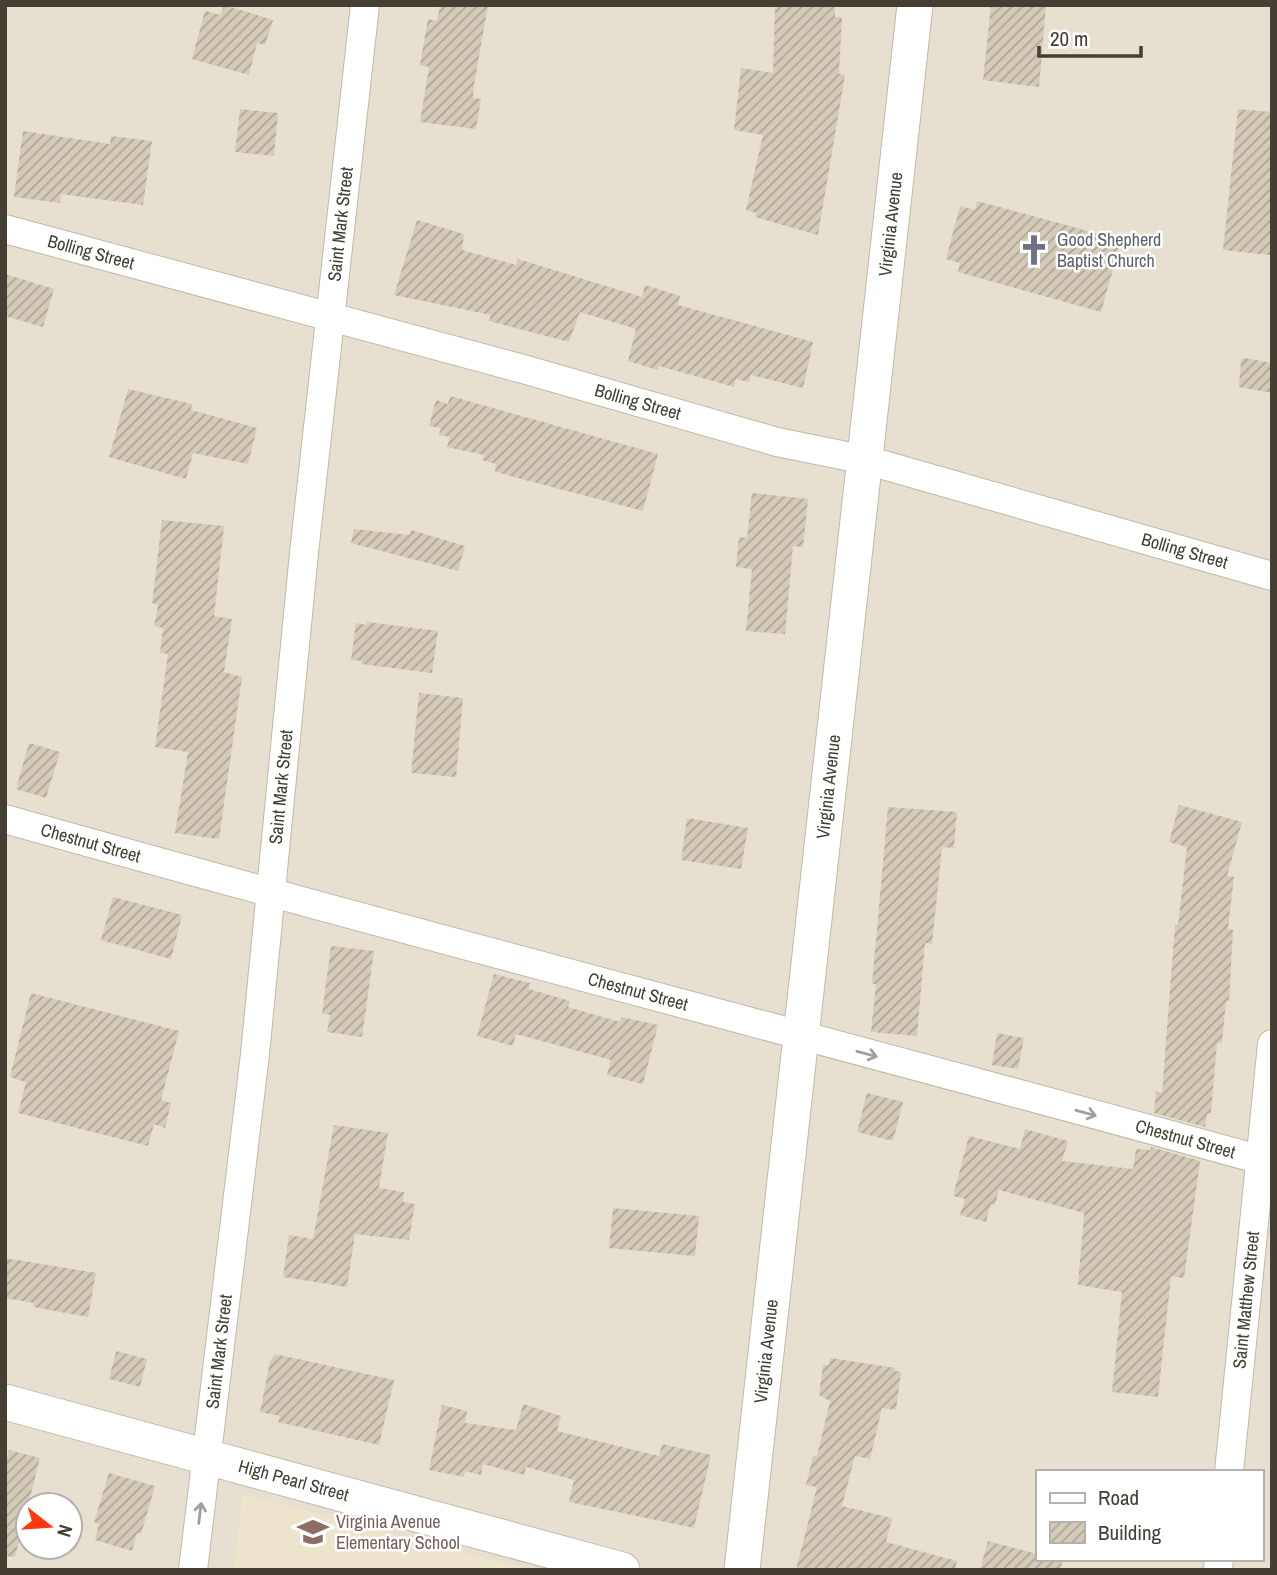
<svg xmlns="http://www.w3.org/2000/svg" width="1277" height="1575" font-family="'Archivo Narrow',sans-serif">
	<defs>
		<pattern id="building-hatch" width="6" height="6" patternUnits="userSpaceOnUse" patternTransform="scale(1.75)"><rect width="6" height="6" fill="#d4cab8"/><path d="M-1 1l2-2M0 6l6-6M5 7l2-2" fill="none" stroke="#aea596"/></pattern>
	</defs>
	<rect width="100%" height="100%" fill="#f2eee3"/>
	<path fill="#e7e0d1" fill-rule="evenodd" d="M5,5H1272V1570H5ZM1037,1472H1261V1559H1037ZM28,1505H70V1547H28Z"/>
	<polygon fill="#ede4cc" points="243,1494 531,1570 234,1570"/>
	<g fill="url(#building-hatch)">
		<polygon points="224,5 273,20 265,45 257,43 249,75 192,59 205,11 221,15"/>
		<polygon points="440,5 488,5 474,85 473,98 481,99 476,129 420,122 429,67 420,65 428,19 437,21"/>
		<polygon points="775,5 835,5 835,17 842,17 839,74 845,75 818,235 755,217 756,213 746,210 763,135 734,130 741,68 773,73"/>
		<polygon points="991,5 1046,5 1039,87 983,80"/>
		<polygon points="240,109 278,113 274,156 235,152"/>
		<polygon points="1238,109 1272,112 1272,253 1269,255 1223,250"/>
		<polygon points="23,131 110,144 111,136 152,141 143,205 61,194 60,203 14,197"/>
		<polygon points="977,201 1121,240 1101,312 958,272 960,263 946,259 960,206 975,210"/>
		<polygon points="417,220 464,234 462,250 516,265 518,259 642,297 645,285 680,296 678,305 813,342 803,388 751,375 749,382 736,379 734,387 659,366 658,370 628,361 636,329 580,312 569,342 489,321 491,315 394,295"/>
		<polygon points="5,274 54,289 43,327 5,316"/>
		<polygon points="1245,358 1272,363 1272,393 1239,387 1241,360"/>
		<polygon points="128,389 192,404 191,410 257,428 248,464 193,453 186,479 109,457"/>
		<polygon points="450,396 658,454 643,511 510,476 495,471 496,464 482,460 484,455 447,447 450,437 439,435 441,428 429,426 436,400 448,404"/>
		<polygon points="752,493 808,499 803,547 793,546 785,634 746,631 752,569 736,567 739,537 747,538"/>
		<polygon points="162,520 224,526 214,616 232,619 224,672 242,677 219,839 175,833 188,752 155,747 168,654 160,653 163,628 154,626 158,605 152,603"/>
		<polygon points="354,529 410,535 411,530 465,546 458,571 351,543"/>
		<polygon points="367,622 438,631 432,673 361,664 362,661 351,660 356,623 367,625"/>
		<polygon points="419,693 463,698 456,777 411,773"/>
		<polygon points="29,743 60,752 46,798 16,789"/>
		<polygon points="1179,805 1242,822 1227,876 1234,877 1228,929 1233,930 1229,1001 1226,1001 1222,1043 1217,1043 1211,1113 1207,1114 1205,1127 1154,1113 1156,1091 1162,1093 1175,925 1178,925 1187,847 1169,842"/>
		<polygon points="888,807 957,812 954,848 942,847 932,944 925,943 917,1036 871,1032 876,984 872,984"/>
		<polygon points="687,818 748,828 741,869 681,860"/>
		<polygon points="113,897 182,915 171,959 101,940"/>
		<polygon points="331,946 374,951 362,1037 327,1032 330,1015 322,1014"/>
		<polygon points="494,974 530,983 529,989 570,1001 568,1007 620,1022 621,1017 658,1025 643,1084 607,1075 611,1060 516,1034 513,1046 477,1036"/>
		<polygon points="31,993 179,1031 161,1100 171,1103 165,1128 154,1124 148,1146 18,1113 26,1082 10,1077"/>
		<polygon points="997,1033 1024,1038 1018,1069 992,1065"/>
		<polygon points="867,1093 903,1102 893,1141 857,1132"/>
		<polygon points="334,1125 388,1133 379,1188 404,1192 403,1202 415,1204 409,1240 355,1234 347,1287 283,1277 289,1235 313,1239"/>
		<polygon points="1025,1129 1068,1141 1062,1161 1133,1169 1136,1149 1151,1150 1151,1147 1200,1161 1184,1278 1171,1276 1158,1397 1112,1392 1122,1292 1078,1285 1084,1213 999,1190 995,1205 991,1204 986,1222 960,1215 965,1199 953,1196 969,1136 1020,1149"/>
		<polygon points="613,1208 699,1216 695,1256 609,1248"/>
		<polygon points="5,1258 96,1273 88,1317 33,1307 34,1303 5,1298"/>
		<polygon points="116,1351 147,1359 140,1387 109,1379"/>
		<polygon points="275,1354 394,1380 379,1445 278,1422 280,1416 260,1412 270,1361"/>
		<polygon points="830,1358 895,1368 895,1371 901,1372 896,1410 882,1408 870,1459 855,1456 842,1506 892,1518 886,1542 957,1561 955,1570 796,1570 817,1487 806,1485 813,1456 817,1456 830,1401 819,1395 823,1365 829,1365"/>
		<polygon points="523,1404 561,1416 557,1431 659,1456 662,1444 711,1455 694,1528 569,1502 574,1480 526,1467 524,1475 483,1464 481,1475 465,1471 464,1477 429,1470 442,1405 467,1411 465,1423 516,1430"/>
		<polygon points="9,1450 40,1458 15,1557 5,1556 5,1465"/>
		<polygon points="109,1473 155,1486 141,1534 137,1533 132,1551 95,1540 99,1524 94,1522"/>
		<polygon points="988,1541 1037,1554 1037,1559 1062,1561 1061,1570 980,1570"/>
	</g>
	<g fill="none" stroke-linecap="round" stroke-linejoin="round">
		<defs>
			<g id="minor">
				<path id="s1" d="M5,229L523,369L777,442L866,460L1272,576"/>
				<path id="s2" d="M5,819C426,938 850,1046 1272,1163"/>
				<path id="s3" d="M1229,1472L1272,1044"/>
				<path id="s4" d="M193,1570L255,1054L304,553L365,5"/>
				<polyline points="1218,1570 1219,1559"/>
			</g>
			<g id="tertiary">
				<path id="s5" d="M5,1402L622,1570"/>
				<path id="s6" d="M742,1570L915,5"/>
			</g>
		</defs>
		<use href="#minor" stroke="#c1b9a8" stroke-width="30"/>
		<use href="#tertiary" stroke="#c1b9a8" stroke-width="37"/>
		<use href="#minor" stroke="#fff" stroke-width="28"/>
		<use href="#tertiary" stroke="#fff" stroke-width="35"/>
	</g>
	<defs><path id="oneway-shaft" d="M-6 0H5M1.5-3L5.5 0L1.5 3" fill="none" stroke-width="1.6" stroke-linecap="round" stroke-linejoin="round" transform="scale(1.75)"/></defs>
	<g stroke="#a29e99">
		<use href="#oneway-shaft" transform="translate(867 1054) rotate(15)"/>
		<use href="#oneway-shaft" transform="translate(1086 1113) rotate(15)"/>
		<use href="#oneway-shaft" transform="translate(200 1513) rotate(-83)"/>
	</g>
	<defs>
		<symbol id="church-bare" viewBox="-9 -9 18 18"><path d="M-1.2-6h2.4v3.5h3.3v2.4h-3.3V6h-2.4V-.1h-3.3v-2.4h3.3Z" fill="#6b7280" stroke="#fff" stroke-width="2.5" paint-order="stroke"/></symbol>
		<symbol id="school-bare" viewBox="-9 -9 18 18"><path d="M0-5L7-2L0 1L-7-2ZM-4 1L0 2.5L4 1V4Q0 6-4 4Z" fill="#8d6e63" stroke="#fff" stroke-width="2.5" paint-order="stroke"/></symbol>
	</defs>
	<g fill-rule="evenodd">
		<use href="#church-bare" x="1012" y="228" width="44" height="44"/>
		<use href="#school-bare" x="291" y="1510" width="44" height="44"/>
	</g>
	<g text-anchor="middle" stroke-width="5" stroke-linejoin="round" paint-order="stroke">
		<g font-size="18" fill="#443e33" stroke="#fff">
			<text dy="6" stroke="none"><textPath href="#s4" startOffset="1354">Saint Mark Street</textPath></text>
			<text dy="6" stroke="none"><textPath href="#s6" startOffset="1354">Virginia Avenue</textPath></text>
			<text dy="6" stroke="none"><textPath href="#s1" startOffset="89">Bolling Street</textPath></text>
			<text dy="6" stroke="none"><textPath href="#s1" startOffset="656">Bolling Street</textPath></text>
			<text dy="6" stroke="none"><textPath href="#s1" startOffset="1223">Bolling Street</textPath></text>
			<text dy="6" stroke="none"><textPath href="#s6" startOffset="788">Virginia Avenue</textPath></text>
			<text dy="6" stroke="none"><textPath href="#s4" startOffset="788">Saint Mark Street</textPath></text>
			<text dy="6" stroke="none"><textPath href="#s2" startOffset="89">Chestnut Street</textPath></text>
			<text dy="6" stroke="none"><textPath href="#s2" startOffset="656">Chestnut Street</textPath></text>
			<text dy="6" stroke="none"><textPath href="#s2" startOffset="1223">Chestnut Street</textPath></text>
			<text dy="6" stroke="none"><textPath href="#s3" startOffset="173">Saint Matthew Street</textPath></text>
			<text dy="6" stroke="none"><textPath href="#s4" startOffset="220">Saint Mark Street</textPath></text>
			<text dy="6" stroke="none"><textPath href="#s6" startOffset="220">Virginia Avenue</textPath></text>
			<text dy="6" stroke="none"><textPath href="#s5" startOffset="299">High Pearl Street</textPath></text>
		</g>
		<g font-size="18" fill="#5b616d" stroke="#fff" text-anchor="start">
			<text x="1057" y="246">Good Shepherd<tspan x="1057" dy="21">Baptist Church</tspan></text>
		</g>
		<g font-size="18" fill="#785e54" stroke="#fff" text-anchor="start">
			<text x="336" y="1528">Virginia Avenue<tspan x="336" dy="21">Elementary School</tspan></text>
		</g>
	</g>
	<rect width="1277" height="1575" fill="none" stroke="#443e33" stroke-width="14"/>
	<rect x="1036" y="1470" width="228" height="91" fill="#ffffff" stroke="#b4b2ad" stroke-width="2"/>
	<rect x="1050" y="1493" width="35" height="10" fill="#ffffff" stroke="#b4b2ad" stroke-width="2"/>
	<text x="1098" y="1505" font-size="21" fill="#443e33">Road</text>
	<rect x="1050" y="1522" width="35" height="21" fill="url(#building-hatch)" stroke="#b4b2ad" stroke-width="2"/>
	<text x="1098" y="1540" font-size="21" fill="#443e33">Building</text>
	<g transform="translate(49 1526) rotate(107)"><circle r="33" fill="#ffffff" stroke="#b4b2ad" stroke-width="2"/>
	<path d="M0-5L12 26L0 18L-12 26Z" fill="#ff390d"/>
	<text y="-10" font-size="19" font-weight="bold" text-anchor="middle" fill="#443e33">N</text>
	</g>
	<path d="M1039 46v10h102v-10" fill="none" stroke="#443e33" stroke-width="3.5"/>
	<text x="1050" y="46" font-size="21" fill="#443e33" stroke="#ffffff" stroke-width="5" paint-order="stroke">20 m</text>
</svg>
